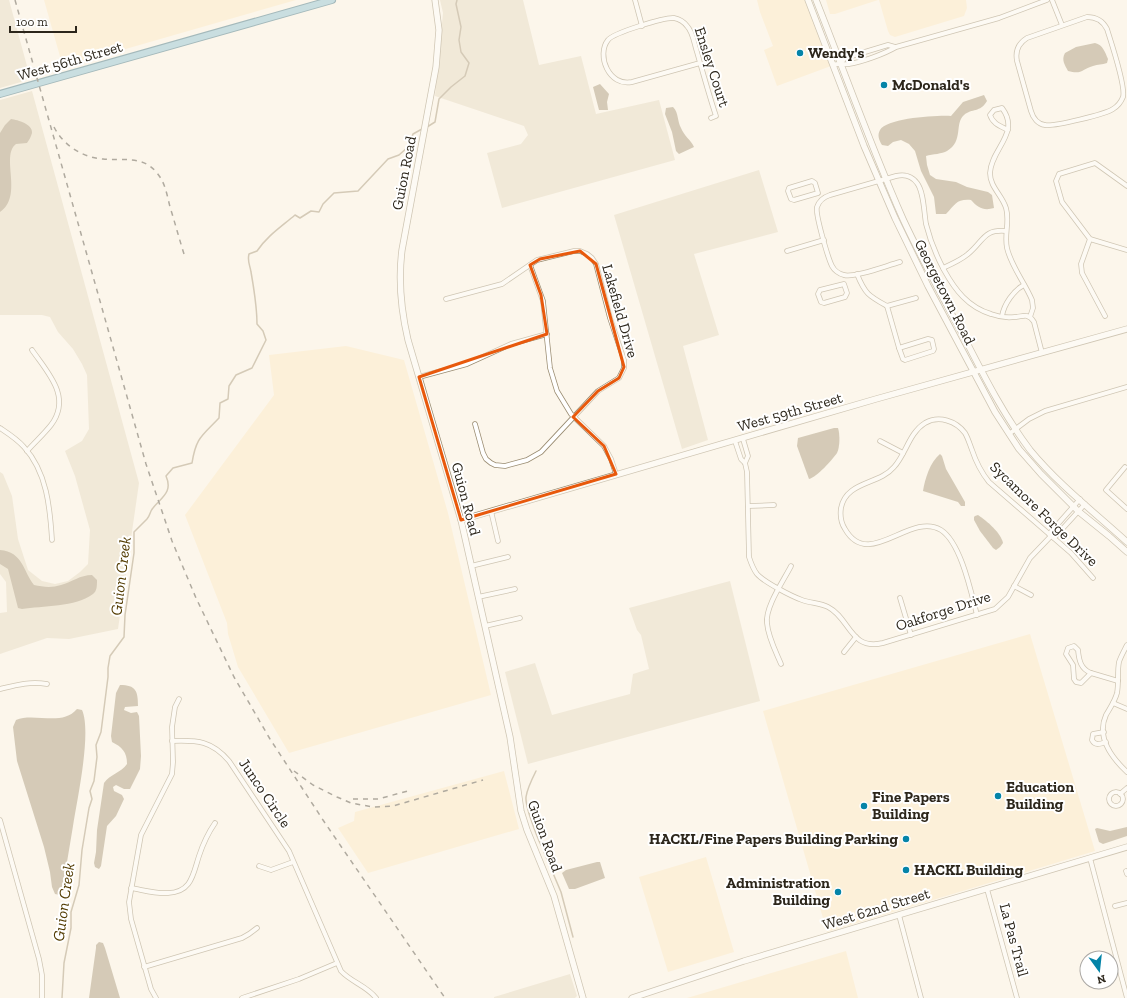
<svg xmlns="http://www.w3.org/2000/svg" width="1127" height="998" font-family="'Zilla Slab',serif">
	<rect width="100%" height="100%" fill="#fcf6eb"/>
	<g fill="#fce9c4">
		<polygon points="44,0 296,0 63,67"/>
		<polygon points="757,0 805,0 831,66 777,86 764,50 773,46 760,12"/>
		<polygon points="826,0 878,0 835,14 830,14"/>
		<polygon points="879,0 966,0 967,8 964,16 895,37 890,35 888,31"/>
		<polygon points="346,346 404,360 448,513 491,695 289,753 238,667 228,634 227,623 185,515 274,395 269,355"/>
		<polygon points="1030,634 1095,851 827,932 763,711"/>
		<polygon points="504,771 519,829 368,873 338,828 354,821 355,812"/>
		<polygon points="706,857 734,952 668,972 639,877"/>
		<polygon points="846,951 858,998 687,998"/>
	</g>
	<g fill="#e5d9c1">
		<polygon points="0,0 9,0 30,77 21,82 0,88"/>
		<polygon points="440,0 523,0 539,65 581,56 596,114 659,100 675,160 502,208 487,153 521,144 528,135 524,126 435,96 443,13"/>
		<polygon points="32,91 139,483 118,629 69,639 47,638 0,654 0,613 7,612 6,582 0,574 0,472 3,474 12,496 18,539 28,570 42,581 55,584 68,581 80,572 88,564 90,530 75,476 65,451 82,441 89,429 87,375 82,364 73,349 58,332 50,317 42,315 0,315 0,100"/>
		<polygon points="759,170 778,232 694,254 719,335 683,346 708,440 682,449 614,215"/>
		<polygon points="730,581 760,701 528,764 505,672 535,663 552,715 630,694 633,674 649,669 641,635 637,630 629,608"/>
		<polygon points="570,974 577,996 575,998 494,998 494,997"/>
	</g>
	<g fill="#a69678">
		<path d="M1095,43C1103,45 1105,52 1108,59L1107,63C1102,65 1098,64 1093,66C1082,69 1082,75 1068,71C1065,65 1061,60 1065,53L1076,47Z"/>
		<polygon points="600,84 609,94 607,102 608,110 599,110 593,87"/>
		<path d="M984,95L987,101C980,113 972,108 964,115C954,124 964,141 947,151C942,154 933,154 926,156L927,165L930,175L936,179L956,182L967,187L988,192L992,195L994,208C984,211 978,208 971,200C956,199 956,204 946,214H936L934,197L921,171L915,151L909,144L901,140L893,142L888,146L882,145C879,140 877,135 880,130C887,118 938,115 951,116L963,102Z"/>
		<path d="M673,107C679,113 677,121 681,128C684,136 691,140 694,147L679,154L676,151L672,132L665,114L666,108Z"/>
		<path d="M11,119C18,120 33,124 32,133C31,137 29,140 27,143L16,144C0,156 24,196 0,212V133L5,125Z"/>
		<path d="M834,428H838C840,434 840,447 837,453C832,460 817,477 809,479L797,446L798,438Z"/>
		<path d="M940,454L942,456L946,469L965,502V506H961L958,502L923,491C925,479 930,462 940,454Z"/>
		<path d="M978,515C987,521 1001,533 1003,543L1000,547L996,550L993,548L980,531L974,520V517L975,516Z"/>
		<path d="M0,550C23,552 23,571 34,585C43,587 52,588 61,585C72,582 80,575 92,575L97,580C97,586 97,591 93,594C76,607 42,606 22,609L18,608L8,569L0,564Z"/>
		<path d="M120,685C136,685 138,691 138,706L125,707L124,710L131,713L137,712L139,716L141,756L140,769L130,789H124L116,785L113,787L114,791L122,795L124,799L116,816L107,826L101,866L99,869L95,867L94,863L96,852L97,830L104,783C110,774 121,773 127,764C127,752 122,747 112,742L111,736L116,693Z"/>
		<path d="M77,709L82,710C92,732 77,800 73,826C69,849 66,872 60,895L55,894L52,887L50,872L44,847L17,761L13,727L16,720C34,712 62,727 77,709Z"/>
		<polygon points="1127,827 1127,836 1103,844 1099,842 1095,829 1097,828 1110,831"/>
		<polygon points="597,862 600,862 605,878 575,889 569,889 562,873 566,870"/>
		<polygon points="99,942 103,943 105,948 120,998 89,998 96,948 96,945"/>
	</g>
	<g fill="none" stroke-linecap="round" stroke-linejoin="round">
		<g stroke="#a69678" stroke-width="1.5">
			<polyline points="427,127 435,122 439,99 451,87 465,76 469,63 461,52 459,40 461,27 456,4 457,0"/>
			<path d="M536,771C532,779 527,789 526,797C525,806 537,837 541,845"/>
			<polyline points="544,852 561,892 573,937"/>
			<path d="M62,998L64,963L71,928V912L79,885L82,850L89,808L92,799L90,791L94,781L97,757L96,745L101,732L108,677V668L110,656L124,637L125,615L134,553V532C138,528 143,523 147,519C150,516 150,511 153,508C162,497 173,492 166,476L173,468L192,463C196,437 202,436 219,418L220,403L228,399L229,386L236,375L252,368L266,340L263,331L257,324C257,307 254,289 251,272C250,265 247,261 249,254L257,251C267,236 281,227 295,215L300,218L311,211L319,212L323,204L334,193L358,191L388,159L399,155L408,147L413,134L422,129"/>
		</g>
		<defs>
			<g id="street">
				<polyline points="635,0 642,26"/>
				<polyline points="1052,0 1062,25"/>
				<path d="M1087,17C1097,17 1103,21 1107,29C1111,42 1126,86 1123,97C1121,102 1118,106 1113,109C1106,114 1053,127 1045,125C1038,124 1033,118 1031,111L1017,61C1015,51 1019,43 1027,38Z"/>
				<path d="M700,63L632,82C609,87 596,55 608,40C613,33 665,17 674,18C679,19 684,22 687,26C693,32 694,43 697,52C703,73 709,95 716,116L711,118"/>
				<polyline points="841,63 845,58 888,45 895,47"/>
				<path d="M833,65C839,63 844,65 849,64C862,62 884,54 896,47L999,18L1047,0"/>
				<path d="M1008,130C1000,126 993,124 990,115L994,110L1002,108C1021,133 991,149 990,173C990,187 1002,195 1006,208C1010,221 1004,235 1007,248C1011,266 1025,283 1032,300L1033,308L1030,317"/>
				<polygon points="812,181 815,183 818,193 794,200 791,199 788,191 789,188"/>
				<polyline points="1127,186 1095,163 1059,174 1056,181 1062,202 1090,239 1127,250"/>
				<polyline points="1090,239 1081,264 1082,273 1105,316"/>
				<polyline points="787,251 824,240"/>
				<path d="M900,262C888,265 855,278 844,275C839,274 834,270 832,266C828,258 815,214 817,207C819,201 824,197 830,195L896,176C904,174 912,176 917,183C924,192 924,213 926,224C930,240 936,255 944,270C955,290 968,307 991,314C999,317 1007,318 1015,317C1019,317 1024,315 1027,316C1031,317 1032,319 1034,322L1042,353"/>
				<polyline points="530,265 543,301 550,368 557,391 571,414 604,446 611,459 616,474"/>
				<path d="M943,268C952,264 961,260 968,254C984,241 983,229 1006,231"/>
				<path d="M857,274C865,294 869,296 887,306L916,298"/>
				<polygon points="844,284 847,293 845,297 824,303 821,302 818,294 820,290"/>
				<polyline points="446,299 502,284 537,260 574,251 580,251 587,254 592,258 596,264 610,318 624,360 624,368 619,378 598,391 541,452 527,460 505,466 495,465 491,463 486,459 483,453 475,424"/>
				<polyline points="887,306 899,348"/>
				<path d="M1002,316C1004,304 1014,290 1024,285"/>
				<polygon points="928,339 932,340 934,349 933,351 905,360 903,359 899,348"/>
				<polyline points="419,377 467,364 511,344 547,334"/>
				<path d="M0,428C9,434 17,439 24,447C47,472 50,508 52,540"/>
				<polyline points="1009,434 1029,419 1045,411 1127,387"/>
				<polyline points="743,439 748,456 745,463"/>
				<path d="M735,441L741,459L745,463L747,472L749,557C751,563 753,569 757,574C764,582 791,596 802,600C810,603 820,603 828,607C850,618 850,651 883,643L995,609L1008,597L1030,558L1051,536"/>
				<polyline points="880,441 903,453"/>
				<path d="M27,451C35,442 44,434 51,425C72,397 48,373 32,350"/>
				<polyline points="1125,467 1106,490 1127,509"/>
				<polyline points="748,506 774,505"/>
				<polyline points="491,511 498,541"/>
				<polyline points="1049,534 1080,499"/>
				<polyline points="1054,538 1085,504"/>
				<polyline points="471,566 508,557"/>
				<polyline points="1014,586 1031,595"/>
				<polyline points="478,597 515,589"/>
				<polyline points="900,598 911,635"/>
				<path d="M977,615C971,592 961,543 941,530C910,511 869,571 845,529C841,523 840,515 841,508C846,481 879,485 894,467C906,454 909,433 925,423C939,415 956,421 965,433C968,438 970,445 972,450C976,462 981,472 989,482L1071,553L1093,578"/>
				<polyline points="485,626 520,618"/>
				<path d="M1127,645C1124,651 1121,656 1119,662C1117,672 1119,683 1117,693C1115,701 1110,708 1106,715C1096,737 1112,758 1127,772"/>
				<path d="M1074,646L1078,650C1079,661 1081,669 1091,673L1081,683L1076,682L1074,679L1073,665L1066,654L1068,648Z"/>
				<polyline points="844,652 856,637"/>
				<path d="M781,664C776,652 768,637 767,623C765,607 784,580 791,566"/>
				<polyline points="1091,673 1118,681"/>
				<path d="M0,689C16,685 30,681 47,684"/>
				<polyline points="1113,703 1127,709"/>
				<path d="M1104,732L1093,734L1092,740C1095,746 1100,744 1106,742"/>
				<path d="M172,741C198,740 212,741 229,761L289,851L341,971C351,982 367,986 376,998"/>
				<circle cx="1116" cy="799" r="7"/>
				<polyline points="1120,794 1127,788"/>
				<polyline points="0,820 39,959 42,975 42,998"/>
				<polyline points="1090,858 1127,998"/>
				<polyline points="259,866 271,870 293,862"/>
				<polyline points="1126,871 1127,874"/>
				<path d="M131,888C143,890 156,894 168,893C192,892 193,874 199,856C203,844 208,833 215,823"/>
				<polyline points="987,889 1017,998"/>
				<polyline points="1115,906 1127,903"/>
				<polyline points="899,915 921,998"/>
				<polyline points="144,967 242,938 249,934 257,928"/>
				<polyline points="156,998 151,989 131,919 129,902 141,835 172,774 173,762 172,727 175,707 179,699"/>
				<polyline points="242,998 299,979 337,963"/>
			</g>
			<g id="secondary">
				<path d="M435,0L439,30L436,67L402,250C398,281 401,310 408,340L461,520L510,737L521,811L527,830L554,896L583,998"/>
				<polyline points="808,0 864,146 895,218 928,286 995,412 1019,449 1041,474 1078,511 1109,536 1127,552"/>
				<path d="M816,0C845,73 871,147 903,219C921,258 942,296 963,335C983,374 1003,414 1030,450C1058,484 1094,512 1127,542"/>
				<polyline points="461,520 876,399 1127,329"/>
				<polyline points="632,998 744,961 1127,847"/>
			</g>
			<polyline id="primary" points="0,94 332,0"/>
		</defs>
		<use href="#street" stroke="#9a8c71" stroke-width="5.5"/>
		<use href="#secondary" stroke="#9a8c71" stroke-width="7"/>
		<use href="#primary" stroke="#3a6f80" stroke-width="8"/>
		<use href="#street" stroke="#fff" stroke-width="4"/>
		<use href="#secondary" stroke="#fff" stroke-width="5.5"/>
		<use href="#primary" stroke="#8dc0d3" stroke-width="6"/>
		<g stroke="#554f44" stroke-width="1.5" stroke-dasharray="5 5" stroke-linecap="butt">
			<polyline points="15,0 146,464 172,541 196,598 234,677 270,739 323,820 445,998"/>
			<path d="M54,127C63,145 83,158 103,159C123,161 143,155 157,173C165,182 167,195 170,207C175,223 179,238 184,254"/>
			<polyline points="294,771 313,785 337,797 351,803 373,807 393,806 483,780"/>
			<polyline points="353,799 378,799 408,791"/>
		</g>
	</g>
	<path d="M0 0H1127V998H0ZM580,251L596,264L624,367L619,378L598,391L573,417L604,446L616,474L461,520L419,377L547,334L541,295L530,265L540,259Z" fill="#fcf6eb" fill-opacity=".55" fill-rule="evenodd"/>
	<path fill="none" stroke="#e8590c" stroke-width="3" stroke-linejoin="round" d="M580,251L596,264L624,367L619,378L598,391L573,417L604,446L616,474L461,520L419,377L547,334L541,295L530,265L540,259Z"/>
	<g fill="#0484a8" stroke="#fff" stroke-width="1.5">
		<circle cx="800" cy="53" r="4"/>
		<circle cx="884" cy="85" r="4"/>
		<circle cx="998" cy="796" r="4"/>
		<circle cx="864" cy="806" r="4"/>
		<circle cx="906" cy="839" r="4"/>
		<circle cx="906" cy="870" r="4"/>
		<circle cx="838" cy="892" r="4"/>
	</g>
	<g text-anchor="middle" stroke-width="4" stroke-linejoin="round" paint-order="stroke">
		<g font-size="15" font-weight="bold" fill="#2c261b" stroke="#fff" text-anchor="start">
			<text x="808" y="58">Wendy's</text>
			<text x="892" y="90">McDonald's</text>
			<text x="1006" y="792">Education<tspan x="1006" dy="17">Building</tspan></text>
			<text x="872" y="802">Fine Papers<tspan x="872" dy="17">Building</tspan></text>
			<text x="898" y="844" text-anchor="end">HACKL/Fine Papers Building Parking</text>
			<text x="914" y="875">HACKL Building</text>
			<text x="830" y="888" text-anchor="end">Administration<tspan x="830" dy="17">Building</tspan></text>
		</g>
		<g font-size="15" fill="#2c261b" stroke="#fff">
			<text transform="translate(70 61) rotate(-16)" y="5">West 56th Street</text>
			<text transform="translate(712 67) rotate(72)" y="5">Ensley Court</text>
			<text transform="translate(404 173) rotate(-79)" y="5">Guion Road</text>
			<text transform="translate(945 292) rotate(63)" y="5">Georgetown Road</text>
			<text transform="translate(620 311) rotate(74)" y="5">Lakefield Drive</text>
			<text transform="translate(790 412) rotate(-16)" y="5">West 59th Street</text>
			<text transform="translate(466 499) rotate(75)" y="5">Guion Road</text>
			<text transform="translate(1044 514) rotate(44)" y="5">Sycamore Forge Drive</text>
			<text transform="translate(943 611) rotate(-18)" y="5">Oakforge Drive</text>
			<text transform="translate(265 793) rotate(56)" y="5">Junco Circle</text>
			<text transform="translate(545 836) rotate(70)" y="5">Guion Road</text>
			<text transform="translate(876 909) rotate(-17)" y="5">West 62nd Street</text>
			<text transform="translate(1014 940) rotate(75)" y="5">La Pas Trail</text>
		</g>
		<g font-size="16" font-style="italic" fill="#523b00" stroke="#fff">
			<text transform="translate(120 576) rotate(-83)" y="6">Guion Creek</text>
			<text transform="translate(63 902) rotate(-82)" y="6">Guion Creek</text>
		</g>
	</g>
	<g transform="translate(1099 970) rotate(165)"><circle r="19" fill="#ffffff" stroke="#aba8a4"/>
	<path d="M0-3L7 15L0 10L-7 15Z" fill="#0484a8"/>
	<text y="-6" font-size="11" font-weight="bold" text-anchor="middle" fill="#2c261b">N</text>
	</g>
	<path d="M10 26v6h66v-6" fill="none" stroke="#2c261b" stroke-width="2"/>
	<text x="16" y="26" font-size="12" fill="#2c261b" stroke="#ffffff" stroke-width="3" paint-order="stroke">100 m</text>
</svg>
